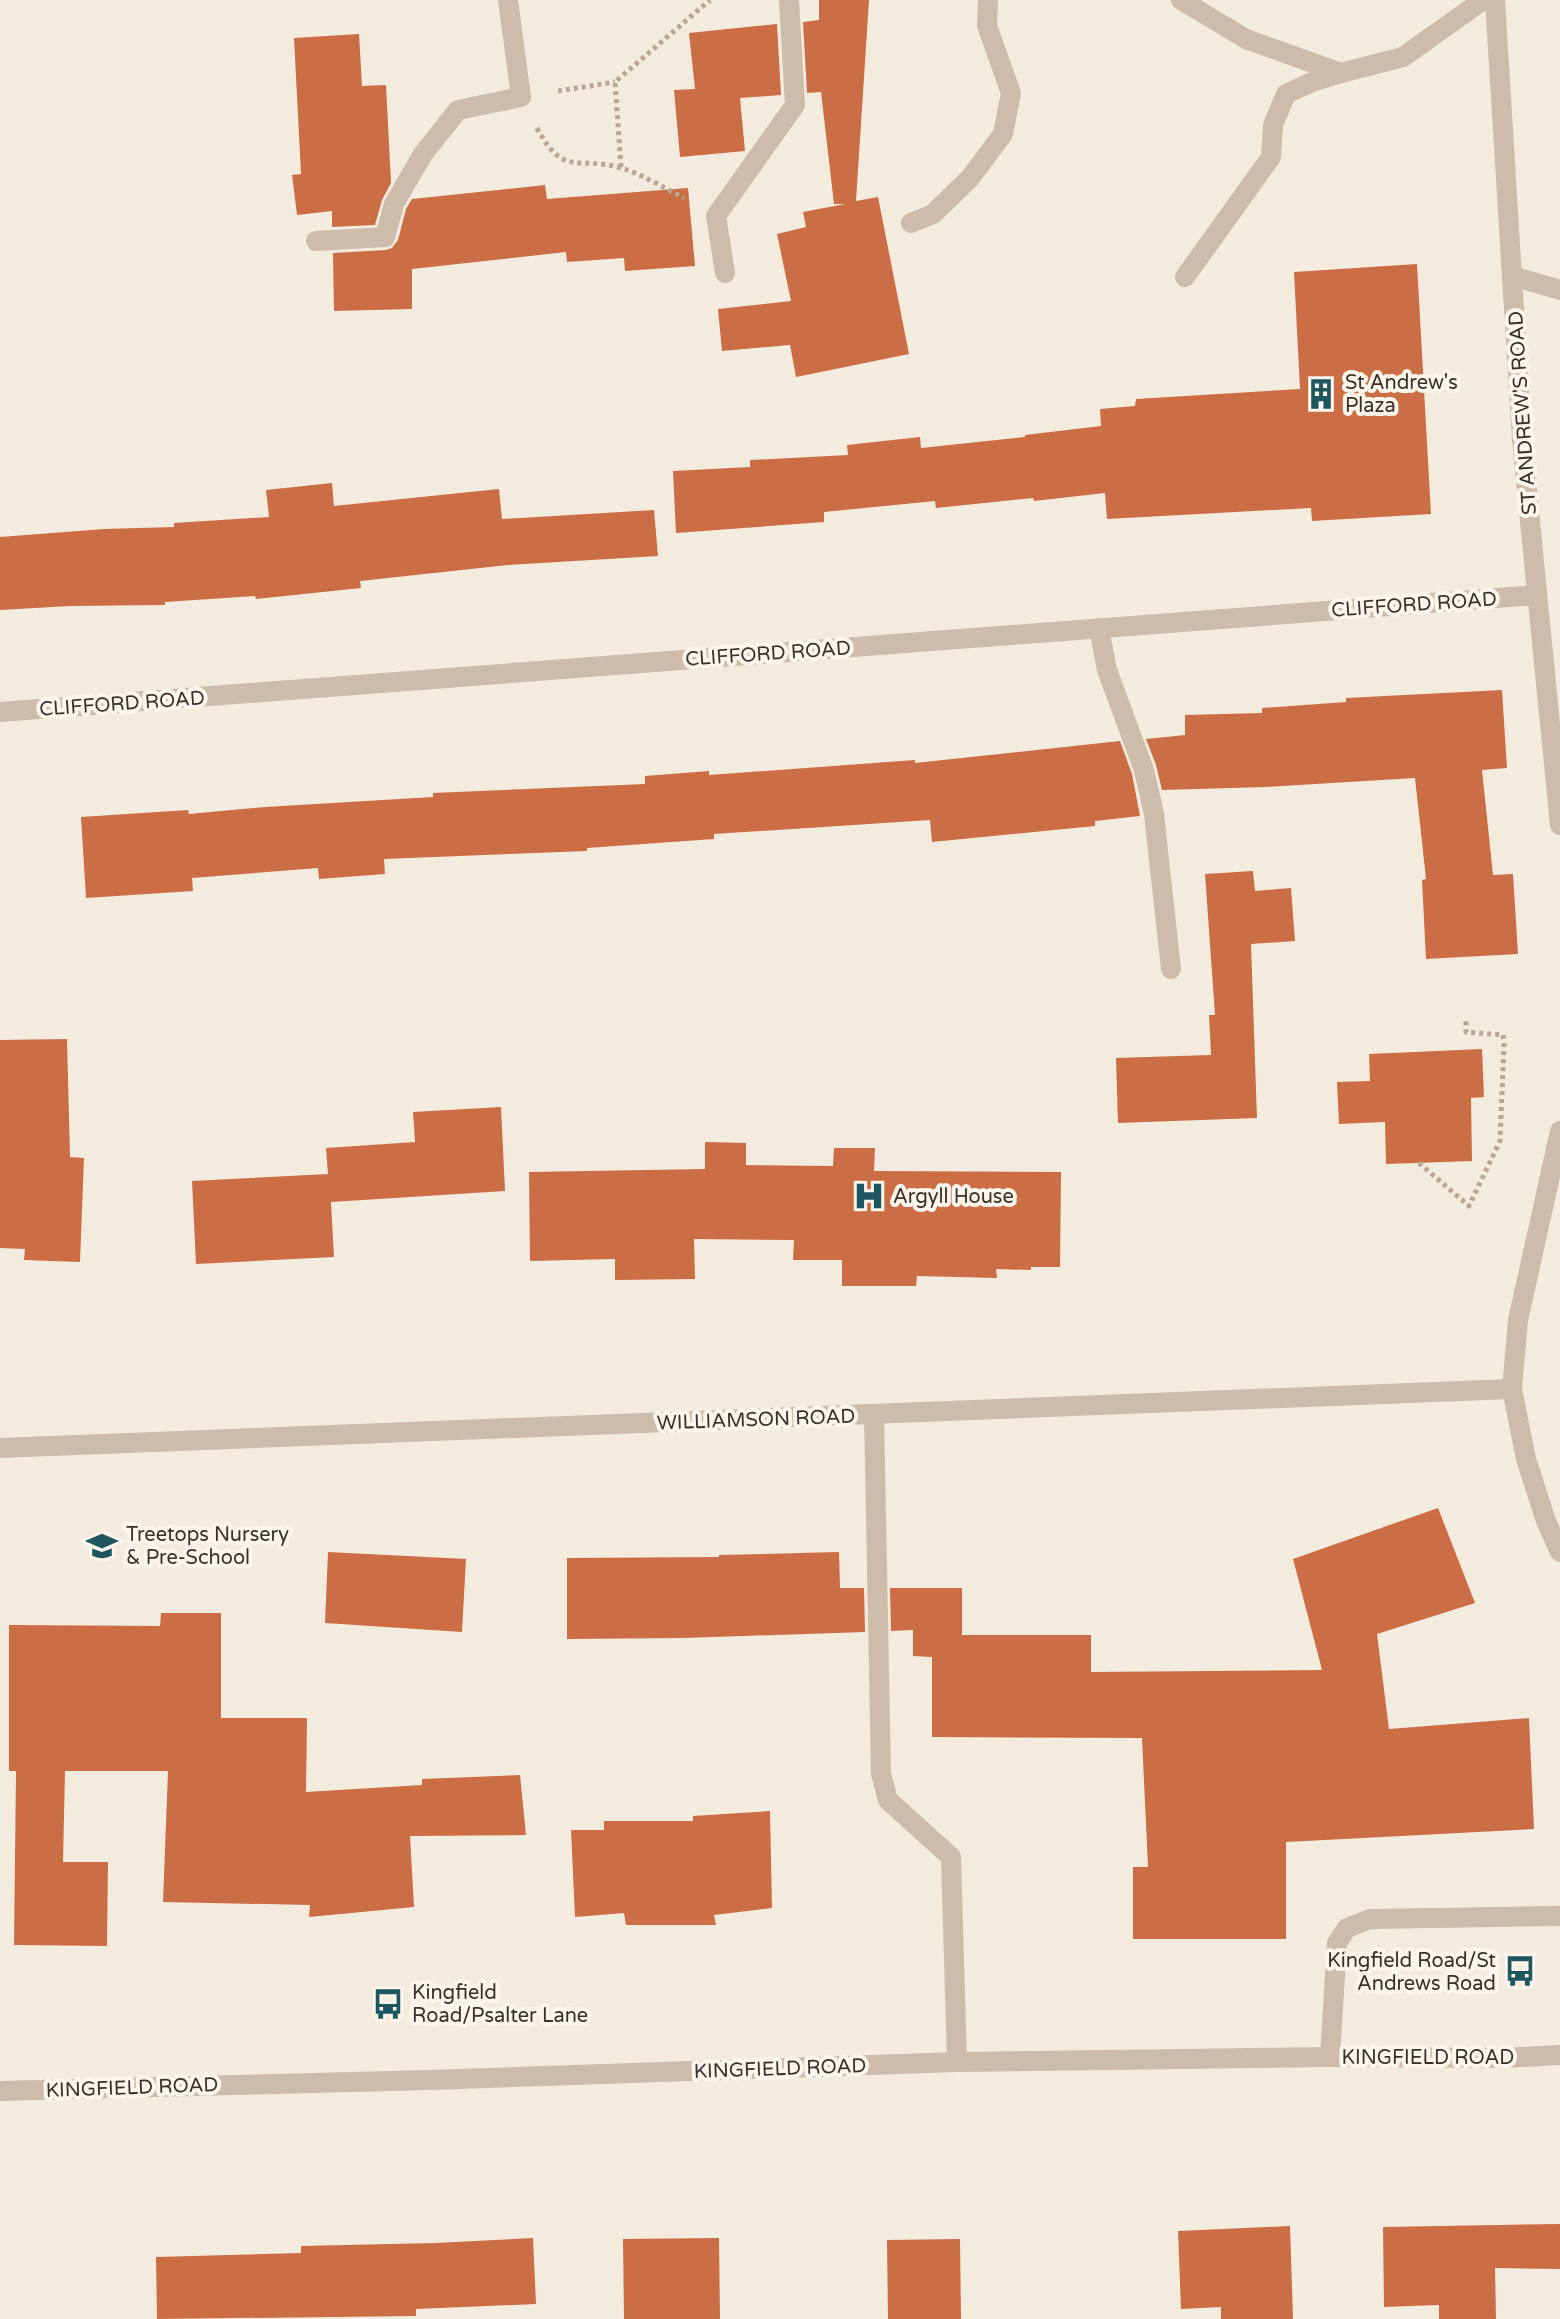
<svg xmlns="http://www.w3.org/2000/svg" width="1560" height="2319" font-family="'Varela Round',sans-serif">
	<rect width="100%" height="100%" fill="#f4ebdf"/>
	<g fill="#cb6e45">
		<polygon points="819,0 869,0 856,201 878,197 909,354 796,377 790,345 722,351 718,309 791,301 777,234 806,227 803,212 845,204 834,204 821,92 807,93 803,22 819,20"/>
		<polygon points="777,24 781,95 740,98 745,151 680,157 674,90 695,89 689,33"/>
		<polygon points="359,34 362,86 386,85 391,183 382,200 375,225 332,227 332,211 297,215 292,175 301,174 294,38"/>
		<polygon points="545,185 547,199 688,188 695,266 625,271 624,258 567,262 566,252 412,269 412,309 334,311 333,253 386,250 392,248 398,240 406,209 412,199"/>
		<polygon points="1417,264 1431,514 1312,521 1311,508 1107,519 1105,493 1034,501 1033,498 936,508 935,501 824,512 824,522 676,533 673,471 750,467 750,460 848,455 847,445 920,437 921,448 1025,437 1025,435 1101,426 1100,409 1135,406 1136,399 1300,389 1294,272"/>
		<polygon points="332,483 334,506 499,489 502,519 654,510 658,556 508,565 360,581 361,588 256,599 255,596 165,602 165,605 70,606 0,610 0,537 104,529 174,527 174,523 269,517 266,490"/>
		<polygon points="1502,690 1507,768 1482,770 1493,875 1513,874 1518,954 1426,959 1422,880 1426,879 1415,778 1266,787 1162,790 1156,765 1146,739 1185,735 1185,715 1262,713 1262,708 1346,702 1346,698"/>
		<polygon points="1120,741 1132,774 1140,816 1095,821 1095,826 932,842 930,820 714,834 714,839 587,848 587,851 384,859 385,874 319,879 318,868 192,878 193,891 86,898 81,817 188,810 189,814 265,807 433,797 433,793 645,784 645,776 709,771 709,775 915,760 915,763"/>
		<polygon points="1253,871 1255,891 1291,888 1295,941 1251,944 1257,1118 1118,1123 1116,1058 1211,1055 1209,1015 1215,1015 1205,874"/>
		<polygon points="67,1039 70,1157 84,1158 80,1262 24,1260 25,1249 0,1248 0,1040"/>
		<polygon points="1482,1049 1484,1097 1471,1098 1472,1161 1386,1164 1385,1122 1339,1124 1337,1082 1370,1081 1369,1054"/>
		<polygon points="501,1107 505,1191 331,1202 334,1257 196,1264 192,1181 328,1174 326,1148 415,1142 413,1112"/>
		<polygon points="705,1142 746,1143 746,1165 833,1166 834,1148 875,1148 874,1171 1061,1172 1060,1267 1031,1267 1031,1270 996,1269 997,1278 917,1276 916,1286 842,1286 842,1260 793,1260 794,1240 694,1239 695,1279 615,1280 615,1259 530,1261 529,1172 705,1169"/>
		<polygon points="1438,1508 1475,1603 1377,1634 1389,1729 1529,1718 1534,1829 1286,1842 1286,1939 1133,1939 1133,1867 1148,1867 1142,1738 932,1737 932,1657 913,1656 913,1630 891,1631 890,1588 962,1588 962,1635 1091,1635 1091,1672 1322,1670 1293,1559"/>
		<polygon points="328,1552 466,1559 462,1632 325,1623"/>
		<polygon points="839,1552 840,1588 864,1588 865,1632 683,1638 567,1639 567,1558 719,1557 719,1555"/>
		<polygon points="161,1613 221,1613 221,1718 307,1718 306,1792 422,1785 422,1779 520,1775 526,1835 410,1836 414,1907 309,1917 310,1905 163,1902 168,1771 65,1771 63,1862 108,1862 107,1946 14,1945 16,1771 9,1771 9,1625 160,1626"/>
		<polygon points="770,1811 772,1908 714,1915 716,1925 626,1925 624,1913 575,1917 571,1830 604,1830 604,1821 693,1821 693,1816"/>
		<polygon points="1560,2224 1560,2269 1495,2268 1496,2319 1439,2319 1439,2305 1384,2307 1383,2227"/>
		<polygon points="1290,2226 1293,2319 1221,2319 1221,2307 1181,2309 1178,2231"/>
		<polygon points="533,2238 536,2304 416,2309 416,2316 157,2319 156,2257 301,2253 301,2246 435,2243"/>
		<polygon points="719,2238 720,2319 624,2319 623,2239"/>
		<polygon points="960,2239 961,2319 888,2319 887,2240"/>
	</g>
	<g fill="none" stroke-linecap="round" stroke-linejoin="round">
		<g stroke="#b9a693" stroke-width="5" stroke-dasharray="4 4" stroke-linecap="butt">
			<polyline points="558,91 615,82"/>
			<path d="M537,128C564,179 579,155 621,168C642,174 664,188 684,198"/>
			<polyline points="621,167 615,82 710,0"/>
			<polyline points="1419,1163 1469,1206 1500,1141 1504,1045 1503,1035 1466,1032 1466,1018"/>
		</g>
		<g stroke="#cdbca9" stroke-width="20">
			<polyline points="1181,0 1246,39 1341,73 1403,57 1483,0"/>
			<polyline points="1495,0 1522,440 1560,825"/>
			<polyline points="911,223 933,214 970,178 1003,134 1011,93 987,26 988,0"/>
			<polyline points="316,241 385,237 394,204 423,154 458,110 521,97 508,0"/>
			<polyline points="725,273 716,216 795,105 789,0"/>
			<polyline points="1512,276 1560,290"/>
			<polyline points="1185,277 1271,157 1273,125 1286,94 1312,82 1341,73"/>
			<polyline points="1099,628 1107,670 1144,770 1154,814 1171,969"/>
			<polyline points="0,712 1537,595"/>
			<polyline points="1560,1131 1518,1320 1512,1389 1526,1459 1546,1521 1560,1552"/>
			<polyline points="874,1414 881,1774 888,1800 951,1857 957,2062"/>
			<polyline points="0,1448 1512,1389"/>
			<polyline points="1330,2057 1337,1943 1347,1928 1370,1919 1560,1916"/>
			<polyline points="0,2091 430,2080 957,2062 1330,2057 1502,2058 1560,2055"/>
		</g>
	</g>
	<defs>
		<symbol id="building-bare" viewBox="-9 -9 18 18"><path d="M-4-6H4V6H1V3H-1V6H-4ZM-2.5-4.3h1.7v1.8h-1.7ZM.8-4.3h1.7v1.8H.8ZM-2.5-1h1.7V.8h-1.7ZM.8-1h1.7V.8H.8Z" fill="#1d565e" stroke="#fbf5ec" stroke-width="2.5" paint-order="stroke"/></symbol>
		<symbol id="hospital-bare" viewBox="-9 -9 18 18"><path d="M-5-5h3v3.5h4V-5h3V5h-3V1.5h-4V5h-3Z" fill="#1d565e" stroke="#fbf5ec" stroke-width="2.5" paint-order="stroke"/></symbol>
		<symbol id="school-bare" viewBox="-9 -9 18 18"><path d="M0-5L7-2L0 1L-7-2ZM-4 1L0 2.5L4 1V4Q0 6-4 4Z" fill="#1d565e" stroke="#fbf5ec" stroke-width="2.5" paint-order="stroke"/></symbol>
		<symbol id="bus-bare" viewBox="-9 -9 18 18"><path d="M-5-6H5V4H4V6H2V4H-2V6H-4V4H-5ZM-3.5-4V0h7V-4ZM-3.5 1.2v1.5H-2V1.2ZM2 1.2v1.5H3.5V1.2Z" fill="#1d565e" stroke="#fbf5ec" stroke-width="2.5" paint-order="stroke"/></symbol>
	</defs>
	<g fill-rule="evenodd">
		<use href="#building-bare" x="1299" y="372" width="44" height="44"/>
		<use href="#hospital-bare" x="847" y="1174" width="44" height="44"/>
		<use href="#school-bare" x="80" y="1524" width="44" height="44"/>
		<use href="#bus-bare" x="1498" y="1949" width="44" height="44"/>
		<use href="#bus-bare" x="366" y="1982" width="44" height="44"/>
	</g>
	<g text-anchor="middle" stroke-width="8" stroke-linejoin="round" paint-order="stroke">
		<g font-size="20" fill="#3a3029" stroke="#fbf5ec" text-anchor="start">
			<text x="1345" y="389">St Andrew's<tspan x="1345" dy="23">Plaza</tspan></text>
			<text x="893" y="1203">Argyll House</text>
			<text x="126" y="1541">Treetops Nursery<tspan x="126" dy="23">&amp; Pre-School</tspan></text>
			<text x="1496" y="1967" text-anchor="end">Kingfield Road/St<tspan x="1496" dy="23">Andrews Road</tspan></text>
			<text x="412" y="1999">Kingfield<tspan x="412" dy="23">Road/Psalter Lane</tspan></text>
		</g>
		<g font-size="20" fill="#3a3029" stroke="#fbf5ec">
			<text transform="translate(1522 413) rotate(-94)" y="7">ST ANDREW'S ROAD</text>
			<text transform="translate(1414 604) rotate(-4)" y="7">CLIFFORD ROAD</text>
			<text transform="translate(768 653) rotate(-4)" y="7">CLIFFORD ROAD</text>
			<text transform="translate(122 703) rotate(-4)" y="7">CLIFFORD ROAD</text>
			<text transform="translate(756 1419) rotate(-2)" y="7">WILLIAMSON ROAD</text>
			<text x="1428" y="2064">KINGFIELD ROAD</text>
			<text transform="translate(780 2068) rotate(-2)" y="7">KINGFIELD ROAD</text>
			<text transform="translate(132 2087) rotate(-2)" y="7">KINGFIELD ROAD</text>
		</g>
	</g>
</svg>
